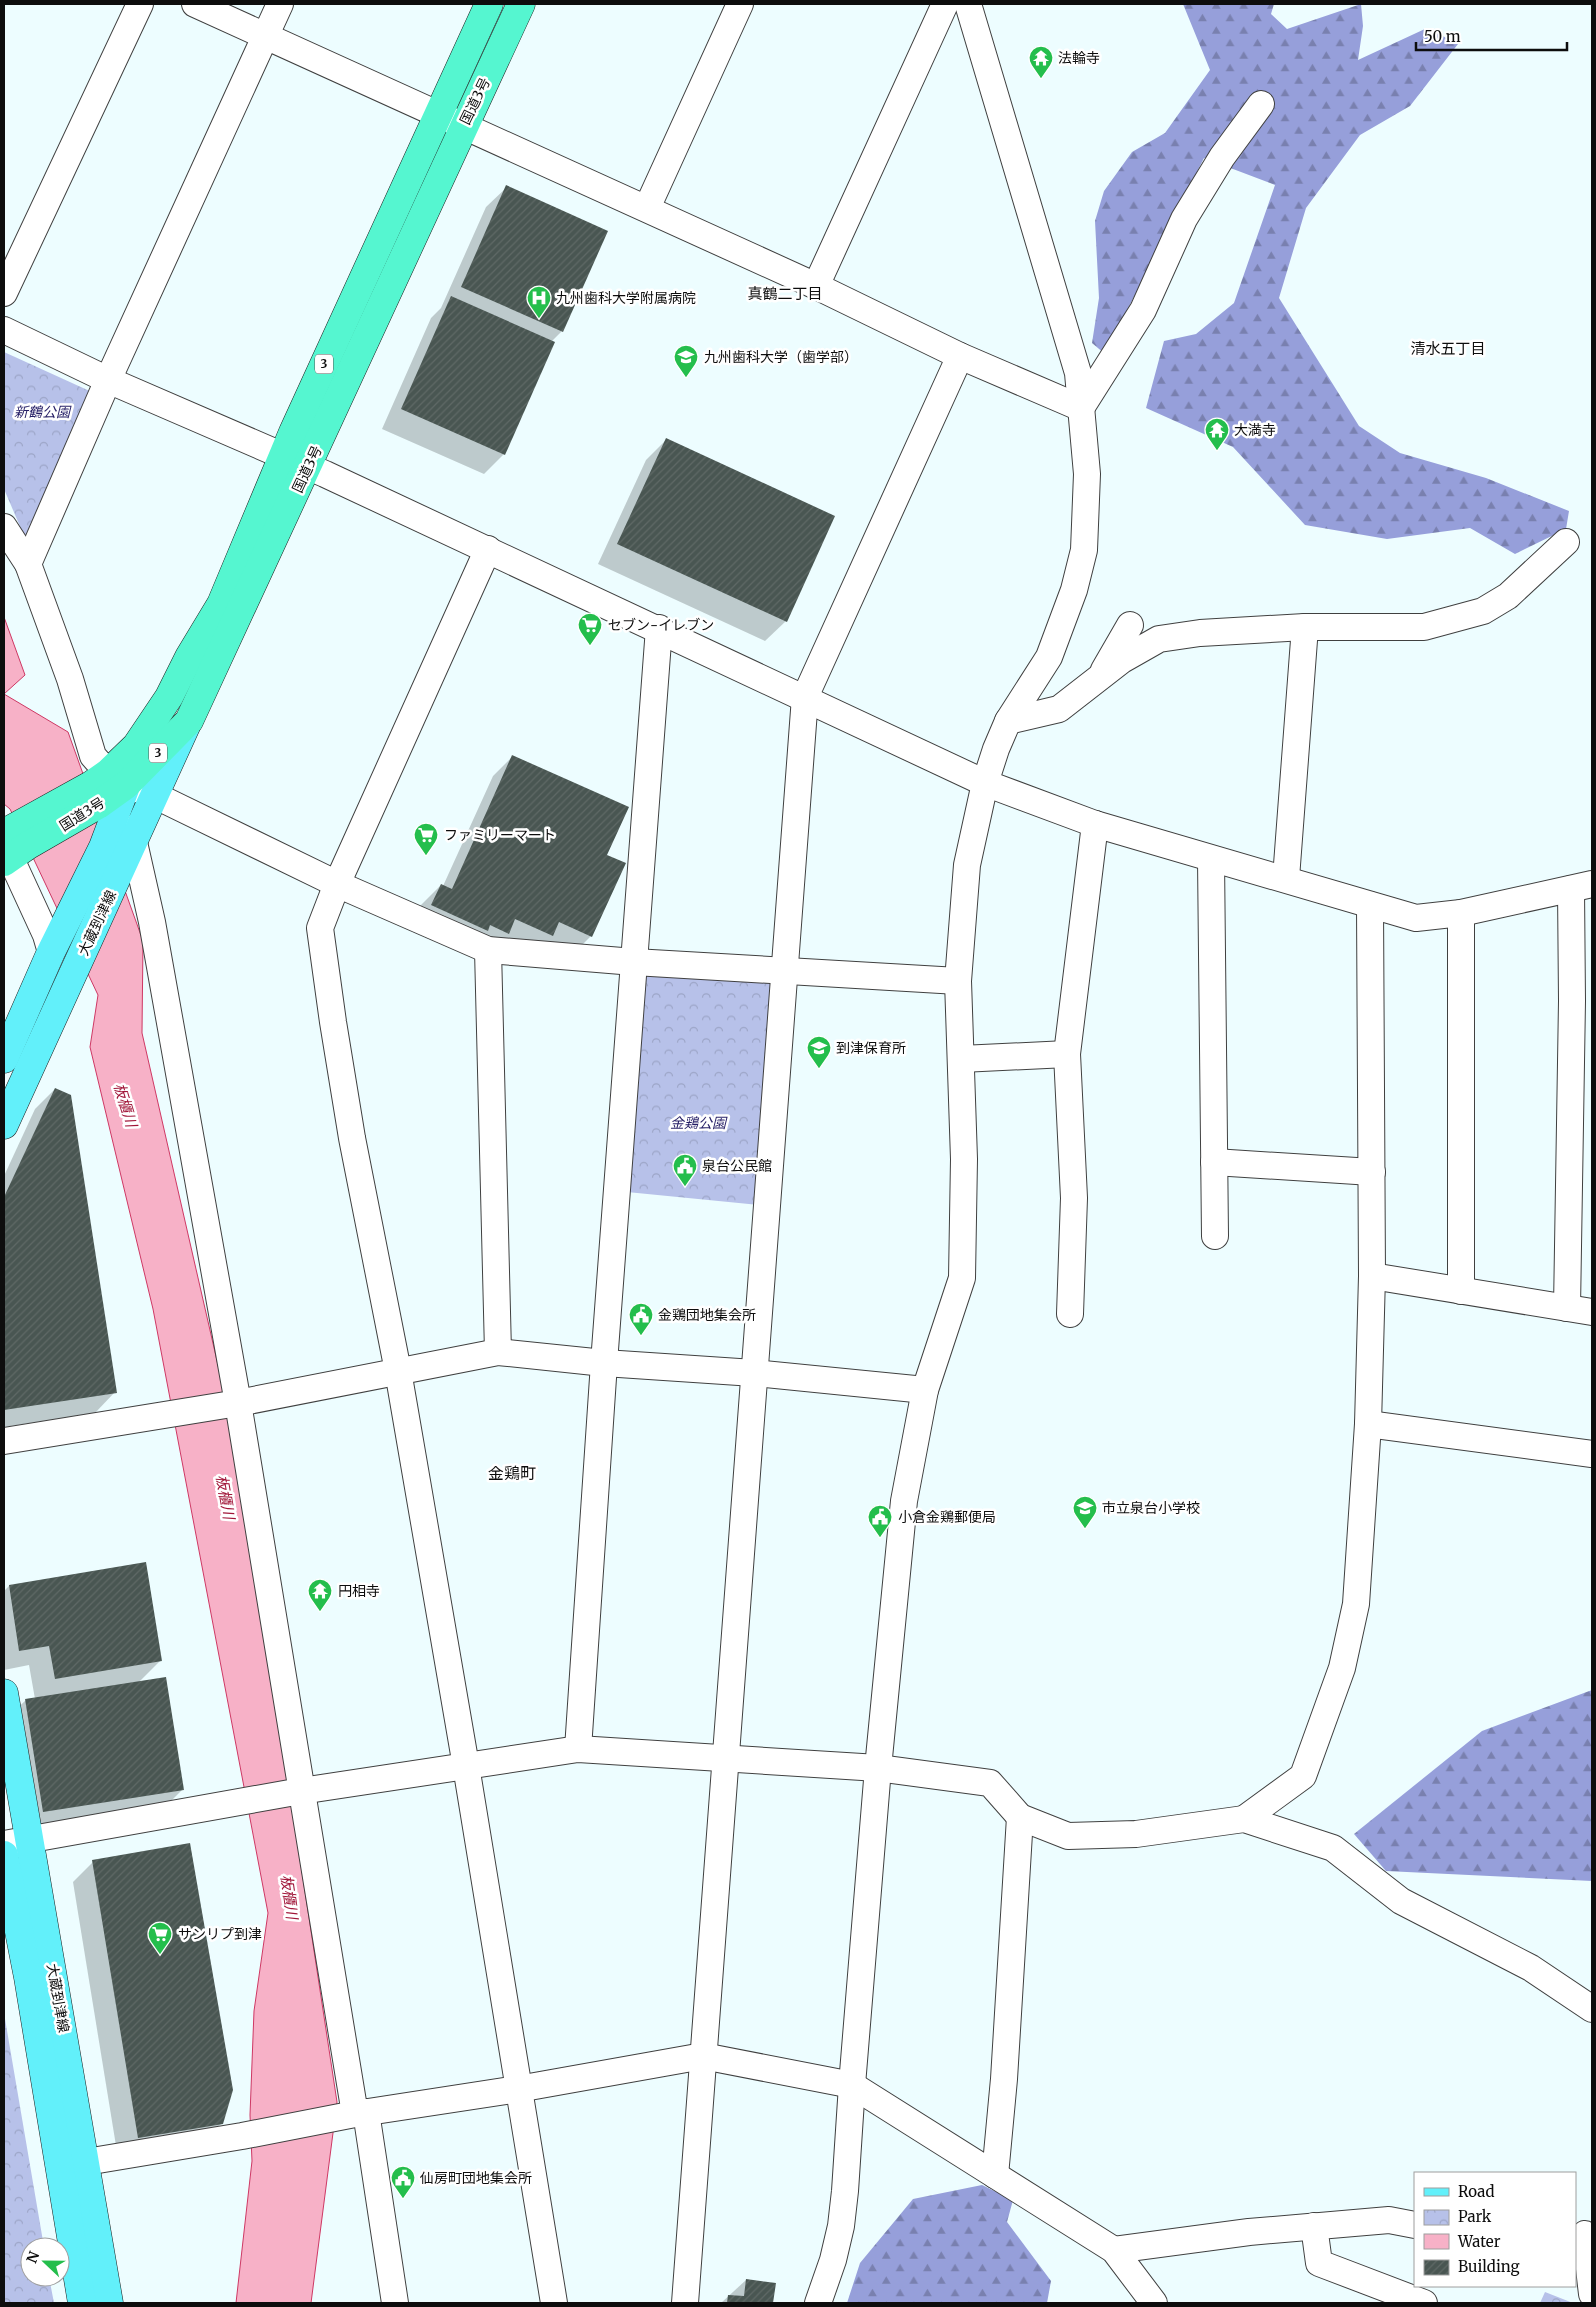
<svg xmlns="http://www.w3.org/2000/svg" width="1596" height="2307" font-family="Merriweather,'Noto Sans JP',serif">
	<defs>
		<pattern id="forest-firs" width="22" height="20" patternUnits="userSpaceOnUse" patternTransform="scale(1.25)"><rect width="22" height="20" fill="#969fda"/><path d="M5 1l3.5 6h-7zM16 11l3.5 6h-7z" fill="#7980af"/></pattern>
		<pattern id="park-crowns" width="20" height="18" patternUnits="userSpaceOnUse" patternTransform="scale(1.25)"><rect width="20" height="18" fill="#b7c1e9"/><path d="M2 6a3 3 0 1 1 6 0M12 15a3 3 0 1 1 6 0" fill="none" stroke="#9ca5c7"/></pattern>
		<pattern id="building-hatch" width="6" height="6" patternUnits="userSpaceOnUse" patternTransform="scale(1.25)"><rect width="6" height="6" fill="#495652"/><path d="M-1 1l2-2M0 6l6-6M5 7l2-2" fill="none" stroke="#5f6966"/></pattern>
	</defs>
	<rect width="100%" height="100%" fill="#edfdff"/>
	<g fill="url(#forest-firs)">
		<polygon points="1183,4 1274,4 1271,14 1287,29 1361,4 1363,26 1358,60 1427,28 1458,44 1410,106 1360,135 1306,208 1279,298 1359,426 1400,453 1486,478 1569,511 1566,529 1515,554 1470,528 1387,539 1305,525 1233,447 1146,408 1164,341 1196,334 1234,303 1275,185 1204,158 1105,354 1092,343 1099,298 1095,221 1104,191 1132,152 1165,133 1210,70"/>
		<polygon points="1592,1690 1592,1881 1386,1871 1354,1834 1482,1731"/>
		<polygon points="982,2185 1013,2200 1007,2222 1051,2281 1047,2303 847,2303 860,2263 913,2199"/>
	</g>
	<g fill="url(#park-crowns)">
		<polygon points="4,352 94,393 25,538 4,489"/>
		<polygon points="644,972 773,981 759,1205 627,1192"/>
		<polygon points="4,2013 44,2247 30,2247 30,2277 49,2277 54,2303 4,2303"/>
		<polygon points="1545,2292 1573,2303 1540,2303"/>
	</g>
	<polygon fill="#f7b1c7" stroke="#ce3864" points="4,617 25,675 4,694 68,732 143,941 142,1033 239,1457 337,2102 311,2303 236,2303 252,2161 250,2115 254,2011 268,1913 153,1309 90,1047 98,995 10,809 4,804"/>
	<g fill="#0003">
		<polygon points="507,187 562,331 551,342 504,454 484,474 382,429 431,318 441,308 486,207"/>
		<polygon points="666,440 786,621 765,641 598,564 646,460"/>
		<polygon points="513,756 605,855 591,936 571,956 531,955 412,925 421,905 441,885 443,886 493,776"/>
		<polygon points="55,1089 115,1392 95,1413 4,1427 4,1176 35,1109"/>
		<polygon points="9,1586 161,1660 138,1683 182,1790 162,1810 23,1832 5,1720 26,1700 35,1699 29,1665 4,1670 4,1591"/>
		<polygon points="93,1862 222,2123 202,2143 118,2158 73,1882"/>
		<polygon points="746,2280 774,2284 772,2303 721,2303"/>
	</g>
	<g fill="url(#building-hatch)">
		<polygon points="506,185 608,231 563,332 461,287"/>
		<polygon points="451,296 555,342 505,455 401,409"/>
		<polygon points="666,438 835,516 787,622 617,544"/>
		<polygon points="512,755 629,807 607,855 626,863 592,937 559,922 553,936 515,919 509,934 490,925 488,931 431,905 441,884 452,889"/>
		<polygon points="55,1088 71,1095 117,1393 4,1410 4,1197"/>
		<polygon points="146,1562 162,1661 55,1679 49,1646 19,1651 9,1585"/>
		<polygon points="166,1677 184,1790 43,1812 25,1699"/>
		<polygon points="190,1843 233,2090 223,2124 138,2138 92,1860"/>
		<polygon points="746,2279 776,2283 773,2303 727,2303 728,2295 744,2296"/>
	</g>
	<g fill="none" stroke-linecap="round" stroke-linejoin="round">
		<defs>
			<g id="minor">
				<polyline points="195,4 816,286 960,356 1081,408"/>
				<polyline points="647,208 740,4"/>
				<polyline points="816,286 945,4"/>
				<polyline points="4,293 140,4"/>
				<polyline points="4,330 108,380 325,474 985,783 1095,824 1416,918 1461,913 1592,884"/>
				<polyline points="1081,408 1143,310 1184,219 1222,157 1261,104"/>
				<polyline points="4,527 28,564 70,679 93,756 108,773 126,785 154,795 337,884 488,950 634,962 958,981"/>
				<polyline points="488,549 337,884 320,928 333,1022 352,1138 398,1371 466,1766 554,2303"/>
				<polyline points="28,564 108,380 280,4"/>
				<polyline points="1104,670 1130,625"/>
				<polyline points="1008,721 1059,709 1122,660 1159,639 1200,633 1305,627"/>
				<polyline points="131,829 152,922 238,1403 355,2114"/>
				<polyline points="11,859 46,935 51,952"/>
				<polyline points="1211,859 1215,1236"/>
				<polyline points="1286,878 1305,627 1424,627 1483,611 1508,596 1566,542"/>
				<polyline points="488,950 498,1352"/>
				<polyline points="961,1059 1067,1054"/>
				<polyline points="1214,1162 1372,1172"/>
				<polyline points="1372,1276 1592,1312"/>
				<polyline points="1461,1291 1461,913"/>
				<polyline points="1567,1308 1572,1001 1571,889"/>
				<polyline points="1070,1314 1074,1198 1067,1054 1095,824"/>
				<polyline points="1368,1424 1592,1454"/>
				<polyline points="4,1441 238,1403 498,1352 604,1363 754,1373 925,1390"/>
				<polyline points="578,1749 604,1363 659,628"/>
				<polyline points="1244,1819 1303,1776 1342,1668 1356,1604 1368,1424 1372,1276 1370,905"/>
				<polyline points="4,1844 301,1791 578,1749 878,1768 990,1783 1020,1817 1068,1836 1136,1834 1244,1819 1333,1848 1401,1901 1531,1968 1592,2009"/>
				<polyline points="366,2112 395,2303"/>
				<polyline points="86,2162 242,2136 355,2114 518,2089 703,2056 852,2085 1114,2250 1154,2303"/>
				<polyline points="995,2175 1004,2079 1020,1817"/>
				<polyline points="1314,2226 1319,2263 1424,2303"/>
				<polyline points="1585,2234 1592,2294"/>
				<polyline points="1114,2250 1249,2232 1389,2220 1415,2225"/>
				<polyline points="685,2303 805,697 960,356"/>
				<polyline points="818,2303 833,2260 841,2226 845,2191 852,2085 878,1768 904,1501 925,1390 962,1278 964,1159 958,981 967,865 985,783 996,749 1008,721 1049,657 1074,590 1084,550 1087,474 1078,373 968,4"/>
			</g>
			<g id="major">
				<polyline points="4,1059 51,952 103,847 131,773"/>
				<polyline points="4,1125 186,726"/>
				<polyline points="4,1693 109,2303"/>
				<polyline points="4,1855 28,1977 82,2303"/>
			</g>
			<g id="highway">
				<polyline points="4,833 91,785 108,773 136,746 169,697 189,657 221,604 293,432 489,4"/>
				<polyline points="4,862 27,846 98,805 126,785 189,721 521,4"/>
			</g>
		</defs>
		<use href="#minor" stroke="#404040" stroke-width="28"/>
		<use href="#major" stroke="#1e1e1e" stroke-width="29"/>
		<use href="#highway" stroke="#1e1e1e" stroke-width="29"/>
		<use href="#minor" stroke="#fff" stroke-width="26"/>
		<use href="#major" stroke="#62f0fa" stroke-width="28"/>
		<use href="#highway" stroke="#55f6d0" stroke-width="28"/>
	</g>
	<defs>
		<symbol id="temple-pin" viewBox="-11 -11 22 30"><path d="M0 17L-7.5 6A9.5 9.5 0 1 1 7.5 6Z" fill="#24be4c" stroke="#fff"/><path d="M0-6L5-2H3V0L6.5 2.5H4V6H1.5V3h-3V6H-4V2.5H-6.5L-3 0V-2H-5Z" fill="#fff"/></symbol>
		<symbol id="hospital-pin" viewBox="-11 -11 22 30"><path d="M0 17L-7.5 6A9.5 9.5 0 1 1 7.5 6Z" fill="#24be4c" stroke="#fff"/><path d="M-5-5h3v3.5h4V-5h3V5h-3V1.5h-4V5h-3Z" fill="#fff"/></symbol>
		<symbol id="university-pin" viewBox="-11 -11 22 30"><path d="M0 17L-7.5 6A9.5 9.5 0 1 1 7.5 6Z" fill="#24be4c" stroke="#fff"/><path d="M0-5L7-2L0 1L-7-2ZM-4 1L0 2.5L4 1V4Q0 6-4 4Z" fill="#fff"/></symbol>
		<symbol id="supermarket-pin" viewBox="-11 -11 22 30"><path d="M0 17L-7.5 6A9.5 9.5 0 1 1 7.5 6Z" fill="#24be4c" stroke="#fff"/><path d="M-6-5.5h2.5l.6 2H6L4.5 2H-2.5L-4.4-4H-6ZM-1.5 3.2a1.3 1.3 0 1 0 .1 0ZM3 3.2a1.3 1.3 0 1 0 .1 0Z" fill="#fff"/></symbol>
		<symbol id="school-pin" viewBox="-11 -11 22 30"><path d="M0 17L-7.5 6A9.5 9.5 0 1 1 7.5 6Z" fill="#24be4c" stroke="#fff"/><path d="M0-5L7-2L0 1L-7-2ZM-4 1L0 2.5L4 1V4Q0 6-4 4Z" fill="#fff"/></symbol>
		<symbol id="civic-pin" viewBox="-11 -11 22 30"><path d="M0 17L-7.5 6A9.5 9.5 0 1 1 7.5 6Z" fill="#24be4c" stroke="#fff"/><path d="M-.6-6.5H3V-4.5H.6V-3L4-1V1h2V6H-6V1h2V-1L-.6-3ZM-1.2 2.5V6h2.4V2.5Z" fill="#fff"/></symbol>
	</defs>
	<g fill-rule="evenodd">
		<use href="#temple-pin" x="1027" y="44" width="28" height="38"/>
		<use href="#hospital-pin" x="525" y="284" width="28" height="38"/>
		<use href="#university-pin" x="672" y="343" width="28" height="38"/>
		<use href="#temple-pin" x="1203" y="416" width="28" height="38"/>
		<use href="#supermarket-pin" x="576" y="611" width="28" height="38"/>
		<use href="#supermarket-pin" x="412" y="821" width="28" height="38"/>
		<use href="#school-pin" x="805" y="1034" width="28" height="38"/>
		<use href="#civic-pin" x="671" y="1152" width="28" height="38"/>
		<use href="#civic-pin" x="627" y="1301" width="28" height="38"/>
		<use href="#school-pin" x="1071" y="1494" width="28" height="38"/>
		<use href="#civic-pin" x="866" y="1503" width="28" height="38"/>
		<use href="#temple-pin" x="306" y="1577" width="28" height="38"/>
		<use href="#supermarket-pin" x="146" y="1920" width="28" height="38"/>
		<use href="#civic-pin" x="389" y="2164" width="28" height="38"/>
	</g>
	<g text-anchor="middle" stroke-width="5" stroke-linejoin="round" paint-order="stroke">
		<g fill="#fff" stroke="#565656" stroke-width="1">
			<rect x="315" y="354.5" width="18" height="19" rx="4"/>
			<rect x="149" y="743.5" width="18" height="19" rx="4"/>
		</g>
		<g font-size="12" font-weight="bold" fill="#0d0d0d">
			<text x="324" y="368">3</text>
			<text x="158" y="757">3</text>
		</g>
		<g font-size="14" fill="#0d0d0d" stroke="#fff" text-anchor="start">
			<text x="1058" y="63">法輪寺</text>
			<text x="556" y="303">九州歯科大学附属病院</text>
			<text x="704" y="362">九州歯科大学（歯学部）</text>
			<text x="1234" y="435">大満寺</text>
			<text x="608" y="630">セブン-イレブン</text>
			<text x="444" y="840">ファミリーマート</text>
			<text x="836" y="1053">到津保育所</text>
			<text x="702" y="1171">泉台公民館</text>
			<text x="658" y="1320">金鶏団地集会所</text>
			<text x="1102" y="1513">市立泉台小学校</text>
			<text x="898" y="1522">小倉金鶏郵便局</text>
			<text x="338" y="1596">円相寺</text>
			<text x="178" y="1939">サンリプ到津</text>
			<text x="420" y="2183">仙房町団地集会所</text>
		</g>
		<g font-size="14" fill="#0d0d0d" stroke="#fff">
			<text transform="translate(475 101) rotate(-64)" y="5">国道3号</text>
			<text transform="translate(307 469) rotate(-65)" y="5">国道3号</text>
			<text transform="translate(82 814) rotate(-32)" y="5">国道3号</text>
			<text transform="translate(97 923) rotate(-65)" y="5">大蔵到津線</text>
			<text transform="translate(58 1998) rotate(80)" y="5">大蔵到津線</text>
		</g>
		<g font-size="14" font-style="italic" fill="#241d65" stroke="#fff">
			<text x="42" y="417">新鶴公園</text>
			<text x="698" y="1128">金鶏公園</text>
		</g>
		<g font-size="15" fill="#0d0d0d" stroke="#fff">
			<text x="785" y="299">真鶴二丁目</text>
			<text x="1448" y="354">清水五丁目</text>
		</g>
		<g font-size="15" font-style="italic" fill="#a01538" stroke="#fff">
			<text transform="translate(125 1105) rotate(73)" y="5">板櫃川</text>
			<text transform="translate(225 1497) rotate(80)" y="5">板櫃川</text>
			<text transform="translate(289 1897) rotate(82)" y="5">板櫃川</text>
		</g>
		<g font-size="16" fill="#0d0d0d" stroke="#fff">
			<text x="512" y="1479">金鶏町</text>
		</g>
	</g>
	<rect width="1596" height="2307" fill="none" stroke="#0d0d0d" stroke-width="10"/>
	<rect x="1414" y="2172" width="162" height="115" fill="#ffffff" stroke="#9e9e9e"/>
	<rect x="1424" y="2188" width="25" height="8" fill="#62f0fa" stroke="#9e9e9e"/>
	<text x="1458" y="2197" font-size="15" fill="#0d0d0d">Road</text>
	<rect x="1424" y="2210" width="25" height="15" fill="url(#park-crowns)" stroke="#9e9e9e"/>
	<text x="1458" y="2222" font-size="15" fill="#0d0d0d">Park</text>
	<rect x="1424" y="2234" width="25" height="15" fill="#f7b1c7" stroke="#9e9e9e"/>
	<text x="1458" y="2247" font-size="15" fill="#0d0d0d">Water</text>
	<rect x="1424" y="2260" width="25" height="15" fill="url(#building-hatch)" stroke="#9e9e9e"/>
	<text x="1458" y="2272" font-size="15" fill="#0d0d0d">Building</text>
	<g transform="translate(45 2262) rotate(292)"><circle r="24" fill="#ffffff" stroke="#9e9e9e"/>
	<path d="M0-4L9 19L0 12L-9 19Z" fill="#24be4c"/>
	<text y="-8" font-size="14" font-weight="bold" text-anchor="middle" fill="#0d0d0d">N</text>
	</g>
	<path d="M1416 42v8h151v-8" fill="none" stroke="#0d0d0d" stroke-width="2.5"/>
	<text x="1424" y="42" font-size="15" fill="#0d0d0d" stroke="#ffffff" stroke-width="4" paint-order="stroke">50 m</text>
</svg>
